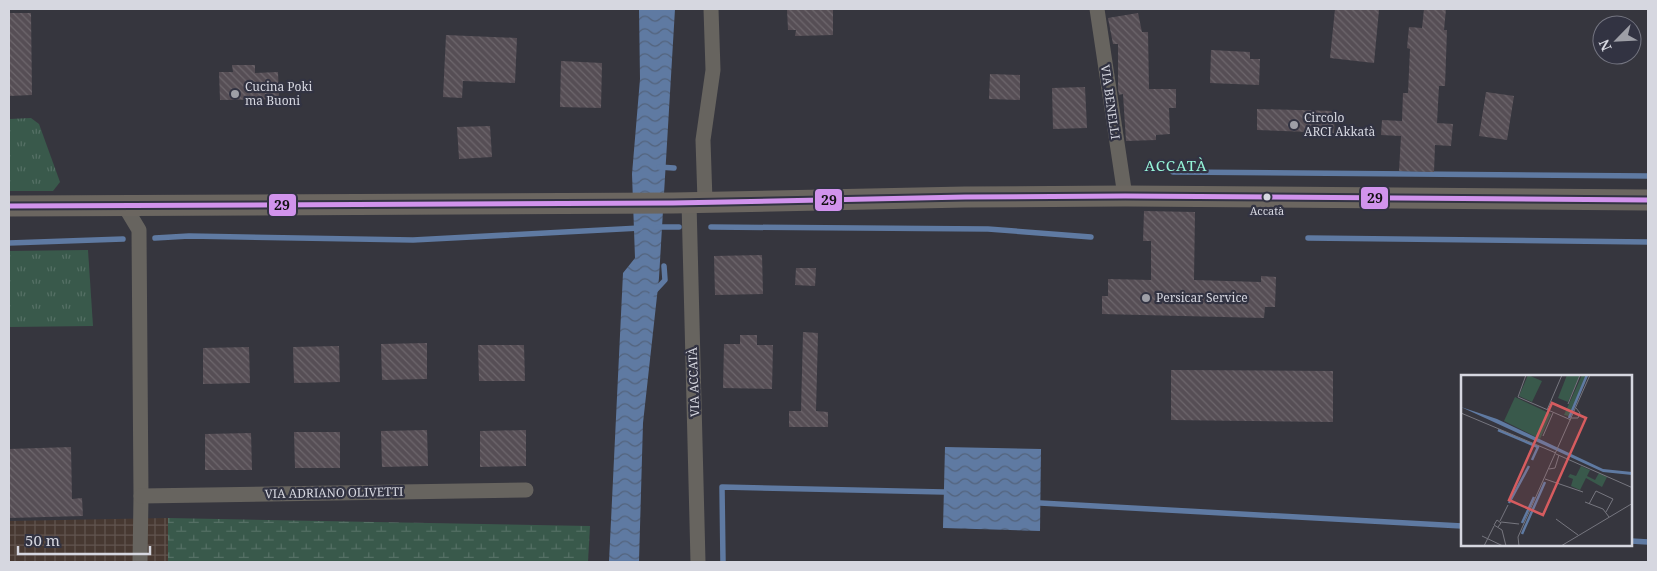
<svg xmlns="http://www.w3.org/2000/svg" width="1657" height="571" font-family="'Noto Serif',serif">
	<defs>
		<pattern id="industrial-grid" width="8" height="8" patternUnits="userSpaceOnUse" patternTransform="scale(1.25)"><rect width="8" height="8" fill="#473831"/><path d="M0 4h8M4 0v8" fill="none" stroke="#61544f"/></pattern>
		<pattern id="grass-tufts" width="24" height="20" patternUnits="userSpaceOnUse" patternTransform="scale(1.25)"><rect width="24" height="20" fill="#39594b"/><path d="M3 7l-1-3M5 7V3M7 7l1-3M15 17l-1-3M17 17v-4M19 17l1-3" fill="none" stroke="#557065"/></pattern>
		<pattern id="wetland-marsh" width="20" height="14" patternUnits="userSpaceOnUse" patternTransform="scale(1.25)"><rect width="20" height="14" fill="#39594b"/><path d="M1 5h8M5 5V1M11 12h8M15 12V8" fill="none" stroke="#557065"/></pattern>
		<pattern id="water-waves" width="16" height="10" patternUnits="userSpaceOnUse" patternTransform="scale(1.25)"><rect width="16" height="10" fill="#5f7aa2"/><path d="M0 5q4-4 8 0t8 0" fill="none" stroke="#53637c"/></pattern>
		<pattern id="building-back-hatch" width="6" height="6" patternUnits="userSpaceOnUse" patternTransform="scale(1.25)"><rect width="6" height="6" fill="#564e55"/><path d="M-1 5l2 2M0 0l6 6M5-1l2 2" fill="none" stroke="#6e676d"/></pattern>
	</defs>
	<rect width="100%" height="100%" fill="#36363e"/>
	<polygon fill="url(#industrial-grid)" points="168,518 168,562 9,562 9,521"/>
	<g fill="url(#grass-tufts)">
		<polygon points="31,118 39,124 60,182 53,191 9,191 9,119"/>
		<polygon points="88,250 93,326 9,327 9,251"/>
	</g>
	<polygon fill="url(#wetland-marsh)" points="168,518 590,526 588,562 168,562"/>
	<g fill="url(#water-waves)">
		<polygon points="639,9 675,9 659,278 643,423 639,562 609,562 623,273 635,258 632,174 640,79"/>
		<polygon points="945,447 1041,449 1040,531 943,528"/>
	</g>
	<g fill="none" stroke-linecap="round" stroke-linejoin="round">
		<g stroke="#5f7aa2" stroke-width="5.5">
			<polyline points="659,167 674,168"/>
			<polyline points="1173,172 1648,176"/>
			<polyline points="656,227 679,227"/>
			<polyline points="711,227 988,229 1091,237"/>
			<polyline points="155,238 189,236 413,240 640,228"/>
			<polyline points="1308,238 1648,242"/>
			<polyline points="9,243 123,239"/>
			<polyline points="652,294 665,280 664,266"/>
			<polyline points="1040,503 1462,526"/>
			<polyline points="1631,541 1648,542"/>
			<polyline points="723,562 722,487 944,492"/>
		</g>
	</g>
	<g fill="url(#building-back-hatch)">
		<polygon points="787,9 833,9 833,35 795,36 796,30 788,30"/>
		<polygon points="1335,9 1379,10 1374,63 1330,58"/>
		<polygon points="1424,9 1446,9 1444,30 1447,30 1445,86 1439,86 1437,123 1453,124 1451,146 1435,145 1434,172 1399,171 1401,136 1381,135 1382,120 1402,121 1403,93 1408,93 1410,49 1407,48 1409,27 1422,28"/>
		<polygon points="9,13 31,13 32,95 9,96"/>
		<polygon points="1138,13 1142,32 1148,32 1149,89 1176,89 1176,108 1169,108 1170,134 1156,135 1156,140 1126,141 1123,94 1119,95 1118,89 1118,44 1113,44 1108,18"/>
		<polygon points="446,35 517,38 515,83 463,81 462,98 443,97"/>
		<polygon points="1211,50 1250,52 1250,59 1260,59 1259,85 1210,83"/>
		<polygon points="561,61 602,63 601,108 560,107"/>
		<polygon points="232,65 255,65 255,73 278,72 279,99 220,100 219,72 233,72"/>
		<polygon points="990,74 1020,75 1020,100 989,99"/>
		<polygon points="1085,87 1087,128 1053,129 1052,88"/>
		<polygon points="1486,92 1514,96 1507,140 1479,136"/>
		<polygon points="1257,109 1335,111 1334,133 1257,130"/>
		<polygon points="490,126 492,157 459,159 457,127"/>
		<polygon points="1144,211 1195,212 1194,280 1261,282 1261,276 1276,277 1275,307 1265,307 1264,318 1102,314 1102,296 1108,296 1108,279 1151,280 1151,241 1143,241"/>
		<polygon points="762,255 763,294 715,295 714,256"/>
		<polygon points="796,268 816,268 815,286 795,285"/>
		<polygon points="803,332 818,333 816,411 828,412 828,427 789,427 789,411 801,411"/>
		<polygon points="740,335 757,335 757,345 773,345 772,389 723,388 724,344 740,344"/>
		<polygon points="427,343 427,379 382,380 381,344"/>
		<polygon points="478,345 524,345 525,381 479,381"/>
		<polygon points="339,346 340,382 294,383 293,347"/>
		<polygon points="249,347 250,383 203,384 203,348"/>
		<polygon points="1171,370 1333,371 1333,422 1171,420"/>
		<polygon points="427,430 428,466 382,467 381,431"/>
		<polygon points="526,430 526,466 480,467 480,431"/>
		<polygon points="294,432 340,432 340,468 295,468"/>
		<polygon points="251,433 252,470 205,470 205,434"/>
		<polygon points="71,447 72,499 82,498 83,516 9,518 9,449"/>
	</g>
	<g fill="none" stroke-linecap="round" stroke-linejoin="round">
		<g stroke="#67645f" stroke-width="15">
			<polyline points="1097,9 1125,196"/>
			<polyline points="705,201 703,140 713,70 711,9"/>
			<polyline points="689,202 698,562"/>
			<polyline points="124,205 139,230 141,496 140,562"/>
			<polyline points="141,496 526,490"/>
		</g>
		<polyline stroke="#6b6660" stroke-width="21" points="9,206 673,203 965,197 1125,196 1648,200"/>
		<defs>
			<polyline id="bus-1" points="9,206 673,203 965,197 1125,196 1648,200"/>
		</defs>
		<use href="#bus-1" stroke="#323342" stroke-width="9"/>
		<use href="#bus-1" stroke="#d193ec" stroke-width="5"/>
	</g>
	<g fill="#9e9fa7" stroke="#323342" stroke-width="2">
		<circle cx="235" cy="94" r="5"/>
		<circle cx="1294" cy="125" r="5"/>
		<circle cx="1146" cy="298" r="5"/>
	</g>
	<circle fill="#d6d7e0" stroke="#323342" stroke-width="2" cx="1267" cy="197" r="4.5"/>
	<g text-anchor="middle" stroke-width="4.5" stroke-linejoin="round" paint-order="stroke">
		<g font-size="11" fill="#d6d7e0" stroke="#323342">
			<text x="1267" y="215">Accatà</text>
		</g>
		<g font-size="12" fill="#d6d7e0" stroke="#323342" text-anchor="start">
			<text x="245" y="91">Cucina Poki<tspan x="245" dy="14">ma Buoni</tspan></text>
			<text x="1304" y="122">Circolo<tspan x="1304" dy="14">ARCI Akkatà</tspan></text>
			<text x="1156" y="302">Persicar Service</text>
		</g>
		<g font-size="12" fill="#d6d7e0" stroke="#323342">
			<text transform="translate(1110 102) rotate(82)" y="4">VIA BENELLI</text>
			<text transform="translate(694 382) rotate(-92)" y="4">VIA ACCATÀ</text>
			<text transform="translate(334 493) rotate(-1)" y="4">VIA ADRIANO OLIVETTI</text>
		</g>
		<g font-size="15" letter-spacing="1" fill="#96f6d9" stroke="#323342">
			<text x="1176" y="171">ACCATÀ</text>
		</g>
	</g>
	<g transform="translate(1461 375)">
		<rect width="171" height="171" fill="#36363e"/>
		<path d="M67,0L81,6L71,27L58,21ZM106,0H119L107,27L97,23ZM121,0H125L108,41L103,40ZM120,91L129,95L126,101L134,105L138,98L146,102L141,112L125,103L119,115L110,111L112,104L107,102L109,99L115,101Z" fill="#39594b"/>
		<path d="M54,22L90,39L79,64L43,46Z" fill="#39594b"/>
		<path d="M0,32L36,44L142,94L171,97V100L142,97Z" fill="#5f7aa2"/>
		<path fill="none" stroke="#5f7aa2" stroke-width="2.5" d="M108,43L126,0M37,55L77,72L71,85M48,128L68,91M61,148L73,122M61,159L84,107"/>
		<path fill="none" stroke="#76767f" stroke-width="1" d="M65,0L57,22L110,45M107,29L119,0M86,35L101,0M0,38L95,78M110,43H117L119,38L115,33M82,61L92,38M95,79L172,113M88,94L94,93L98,80M84,104L122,117M124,127L142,134L148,142M128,129L135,116L152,124L145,137M95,144L117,160M39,146L47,130M40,147L58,149M37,152L40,148L36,145L33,150L41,155M41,155L45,171M21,161L42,171M23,171L33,151M58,171L57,162L129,0M100,171L172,128"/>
		<path fill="#d65c5f" fill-opacity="0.15" stroke="#d65c5f" stroke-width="2.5" d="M91,28L125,43L82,140L48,125Z"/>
		<rect width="171" height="171" fill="none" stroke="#d6d7e0" stroke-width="2.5"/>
	</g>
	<g stroke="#323342" stroke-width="2">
		<rect x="1360" y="186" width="29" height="24" rx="5" fill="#d193ec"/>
		<rect x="814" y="188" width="29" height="24" rx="5" fill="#d193ec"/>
		<rect x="268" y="193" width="29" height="24" rx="5" fill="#d193ec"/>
	</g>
	<g font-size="14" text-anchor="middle" font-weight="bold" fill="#111">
		<text x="1375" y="203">29</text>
		<text x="829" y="205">29</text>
		<text x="282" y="210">29</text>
	</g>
	<rect width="1657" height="571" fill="none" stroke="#d6d7e0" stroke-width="20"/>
	<g transform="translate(1617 40) rotate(246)"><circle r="24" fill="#323342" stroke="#747581"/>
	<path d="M0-4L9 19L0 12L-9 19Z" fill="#9e9fa7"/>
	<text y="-8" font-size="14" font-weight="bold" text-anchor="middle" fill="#d6d7e0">N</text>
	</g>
	<path d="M18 546v8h132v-8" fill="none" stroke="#d6d7e0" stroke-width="2.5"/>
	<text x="25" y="546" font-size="15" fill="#d6d7e0" stroke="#323342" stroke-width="4" paint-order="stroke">50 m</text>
</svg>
